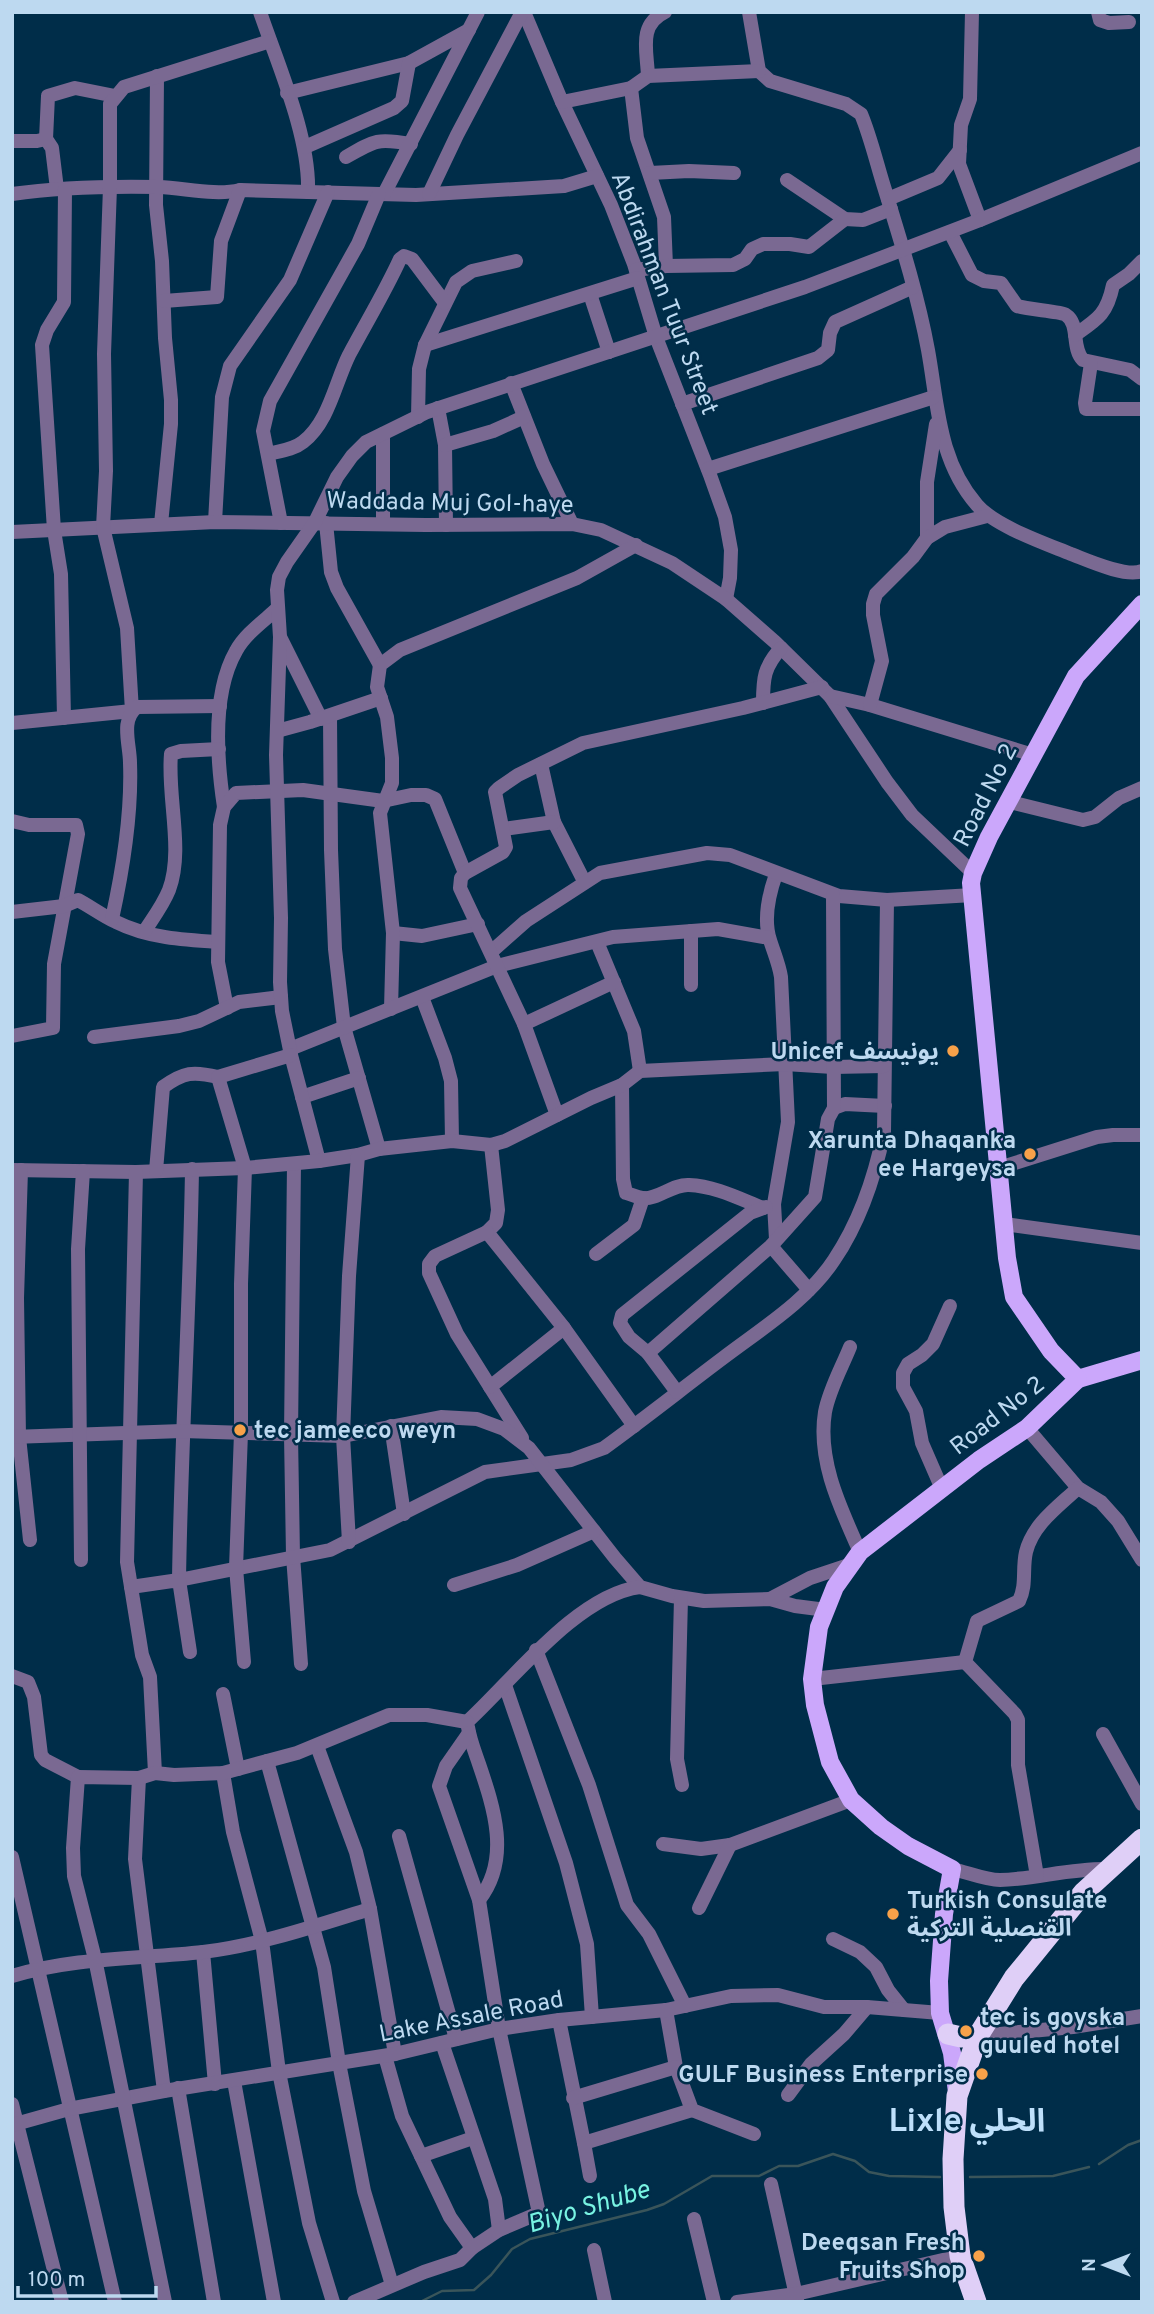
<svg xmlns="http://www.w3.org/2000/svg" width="1154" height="2314" font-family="Overpass,'Noto Sans Arabic',sans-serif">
	<rect width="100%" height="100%" fill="#002d49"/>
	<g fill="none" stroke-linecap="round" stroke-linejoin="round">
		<g stroke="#3a555a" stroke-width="2.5">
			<polyline points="1099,2164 1128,2145 1142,2140"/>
			<polyline points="970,2177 1053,2176 1089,2167"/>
			<polyline points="420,2302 442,2291 474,2290 491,2275 512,2249 530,2239 647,2210 664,2204 712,2176 759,2176 779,2166 798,2166 833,2154 855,2161 869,2172 889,2176 940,2177"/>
		</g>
		<g stroke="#7a6992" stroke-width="14">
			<path d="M260,12C278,65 310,137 308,192"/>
			<polyline points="524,12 562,102 611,205 634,264 656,337 710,475 725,517 731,550 730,578 726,599"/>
			<path d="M749,12L759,71L770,81L846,104L861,114C871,138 877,165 885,190C901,242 918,296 928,350C938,405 938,460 977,505C995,526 1044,543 1071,554C1087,560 1126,578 1142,571"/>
			<polyline points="972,12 970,99 961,125 959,164 980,220"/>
			<polyline points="1098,12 1100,20 1109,23 1129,22"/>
			<polyline points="157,76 156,205 162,261 165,338 171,400 171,424 161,524"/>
			<path d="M648,76C647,50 638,25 665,12"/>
			<polyline points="631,88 637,138 664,217 666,266"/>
			<polyline points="287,93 409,63 469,30"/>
			<polyline points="562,102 631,88 648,76 759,71"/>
			<polyline points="12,141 37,141 46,139"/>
			<polyline points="305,147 394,108 402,101 409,63"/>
			<path d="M346,157C375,140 378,138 411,144"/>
			<polyline points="650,173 689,171 734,173"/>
			<polyline points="787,180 845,219 863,220 891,209"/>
			<polyline points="57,189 52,148 46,139 48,96 75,88 115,96"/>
			<path d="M12,194C61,187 110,186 159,187C185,188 215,196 240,190L416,195L564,186L597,176"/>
			<polyline points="384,194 478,12"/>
			<polyline points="429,194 457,135 522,12"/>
			<polyline points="888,199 938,178 960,150"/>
			<path d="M950,232L972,275L984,281L1001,283L1017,306C1029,310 1060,311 1066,315C1080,324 1071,348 1083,360L1130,370L1142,379"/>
			<polyline points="636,270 666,266 733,265 745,259 752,249 763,244 790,244 809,247 845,219"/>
			<polyline points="590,294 609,352"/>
			<polyline points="164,301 217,297 221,241 240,190"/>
			<path d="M1075,335C1098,319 1107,314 1113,285L1129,274L1142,261"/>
			<polyline points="425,345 638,278"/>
			<polyline points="1091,363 1085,403 1086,409 1142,409"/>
			<polyline points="511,383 543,464 572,524"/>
			<polyline points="682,404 818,358 828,350 830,333 835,322 913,287"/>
			<polyline points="438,408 445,445 446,525"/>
			<polyline points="418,417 419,369 425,345 456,282 472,271 516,261"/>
			<polyline points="445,445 493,431 524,417"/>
			<path d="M268,454C280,451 293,450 303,442C329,422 335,383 349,355C366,323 385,292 400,259L404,256L412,259L445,303"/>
			<polyline points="708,469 934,397"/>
			<polyline points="215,522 222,397 230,366 290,280 328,192"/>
			<polyline points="281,523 263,431 270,401 358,244 379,194"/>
			<polyline points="326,523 331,572 337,588 380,665"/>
			<polyline points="383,524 383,434"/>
			<polyline points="12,532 215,522 426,525 572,524 601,530 672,563 726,599 775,642 830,696 887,782 912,815 973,873"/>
			<polyline points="927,538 927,482 936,424"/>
			<polyline points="281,639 321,719"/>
			<polyline points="830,696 870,705 1033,755"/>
			<path d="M763,703C763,678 764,667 781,648"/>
			<polyline points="870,705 882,661 873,615 873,604 876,594 913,557 927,538 945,527 987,516"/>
			<polyline points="330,716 331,850 335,949 344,1027 379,1149"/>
			<polyline points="64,718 61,574 54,530 42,345 47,330 64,302 65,189"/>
			<polyline points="12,723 132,711 127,628 103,527 106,471 104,354 110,187 110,104 124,87 270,41"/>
			<polyline points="277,731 310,722 381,698"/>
			<polyline points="541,764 554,822 584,881"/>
			<polyline points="1010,802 1083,820 1095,817 1119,798 1142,788"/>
			<path d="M224,807C217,761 212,693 236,651C245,634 264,621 278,608"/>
			<polyline points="12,821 29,825 76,825 78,834 54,964 53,1028 12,1036"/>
			<polyline points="503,829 554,822"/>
			<path d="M776,874C769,894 763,919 770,940C774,953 779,964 781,977L788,1122L774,1204L776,1239"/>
			<path d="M12,912L64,906L78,900C91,907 103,916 116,922C148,938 184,940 218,942"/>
			<path d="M112,919C123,869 132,815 130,763C130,744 120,720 137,707L220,706"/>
			<polyline points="691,931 691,985"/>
			<path d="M144,932C153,918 163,905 169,890C184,850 167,797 171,754L181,751L219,749"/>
			<polyline points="393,933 422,936 478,924"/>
			<polyline points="597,942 634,1031 640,1071"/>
			<polyline points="491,952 526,921 600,873 707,853 730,855 839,896 887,900 973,895"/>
			<polyline points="422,997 445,1058 451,1081 452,1141"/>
			<polyline points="227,1008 218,962 220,825 224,807 236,793 303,790 383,801 411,795 426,795 435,799 465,873"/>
			<polyline points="391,1009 393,933 380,813 392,783 392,758 387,717 377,687 380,665 400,650 577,578 636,545"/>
			<polyline points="524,1024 614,982"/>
			<polyline points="94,1037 179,1026 199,1021 239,1002 281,997"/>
			<polyline points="290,1049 497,966 613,937 718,929 769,938"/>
			<path d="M622,1085L623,1179L626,1193C631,1194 636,1197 642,1198C658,1200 672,1184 689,1185C715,1186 740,1199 763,1208"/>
			<polyline points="302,1097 359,1078"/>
			<polyline points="834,1108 845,1104 885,1106"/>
			<polyline points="557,1115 524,1024 460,888 461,878 465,873 503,852 506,847 495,792 499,788 518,775 583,743 743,708 822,687"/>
			<polyline points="491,1145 498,1210 496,1223 487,1232 564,1328 634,1426"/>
			<polyline points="319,1161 291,1055 282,1011 280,982 281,918 276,755 280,637 277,590 279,577 287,562 315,522 337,477 352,456 366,442 427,412 805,287 980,220 1142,153"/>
			<polyline points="294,1164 291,1435 293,1556 301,1664"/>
			<polyline points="999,1168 1097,1137 1113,1135 1142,1135"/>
			<path d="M192,1169C190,1306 181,1443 179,1580L330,1550L485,1472L571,1460L604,1448C644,1419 683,1388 723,1358C761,1329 807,1301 834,1260C859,1223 875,1176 884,1132L887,900"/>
			<polyline points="12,1170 136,1172 245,1168 319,1161 358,1155 379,1149 452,1141 491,1145 505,1141 591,1098 622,1085 640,1071 785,1064 833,1067 884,1066"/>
			<polyline points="21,1170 17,1298 19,1437 30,1540"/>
			<path d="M156,1171L163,1087C184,1072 193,1071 218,1077"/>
			<polyline points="136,1172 127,1562 142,1655 150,1677 155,1773"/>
			<polyline points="1004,1224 1142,1243"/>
			<polyline points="487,1232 435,1256 429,1264 429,1273 457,1334 522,1438"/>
			<polyline points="771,1246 809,1290"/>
			<polyline points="596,1254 634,1225 643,1198"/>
			<path d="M850,1347C842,1367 829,1390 825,1412C817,1461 841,1509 860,1552"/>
			<polyline points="648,1353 629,1337 620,1323 622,1315 750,1213 766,1207"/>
			<polyline points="490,1387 564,1328"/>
			<polyline points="677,1392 648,1353 771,1246 815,1197 828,1119 834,1108 833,895"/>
			<polyline points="391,1426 404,1514"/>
			<polyline points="1027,1428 1078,1488 1101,1502 1118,1521 1142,1560"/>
			<polyline points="12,1437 182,1431 343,1436 441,1417 477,1419 504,1429 529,1448 615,1558 640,1587 672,1596 704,1601 770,1599 795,1606 826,1610"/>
			<polyline points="942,1489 922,1443 916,1411 903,1387 903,1373 908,1364 922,1355 933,1344 950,1306"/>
			<polyline points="349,1542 343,1436 349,1276 358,1155"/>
			<polyline points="81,1560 78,1249 83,1171"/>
			<polyline points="454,1585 517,1565 594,1531"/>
			<polyline points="131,1587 179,1580 190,1652"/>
			<polyline points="681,1598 677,1759 682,1785"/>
			<polyline points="770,1599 810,1578 849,1565"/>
			<polyline points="536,1650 589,1785 627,1905 649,1934 685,2006"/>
			<polyline points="244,1662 236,1568 241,1433 241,1284 245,1168 218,1077 291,1055"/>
			<polyline points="12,1676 28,1682 34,1697 41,1755 45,1760 78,1777"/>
			<polyline points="812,1679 965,1662"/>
			<polyline points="505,1685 566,1863 587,1944 592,2017"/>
			<polyline points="223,1694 238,1769"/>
			<path d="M467,1722C512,1681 577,1595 640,1587"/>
			<path d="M468,1727C470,1740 475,1752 479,1764C494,1808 511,1859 479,1900"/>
			<polyline points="1103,1734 1142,1804"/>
			<polyline points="317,1746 356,1852 370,1909 395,2054"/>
			<polyline points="267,1761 324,1967 339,2063 364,2191 392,2285"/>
			<polyline points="223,1773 233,1832 262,1941 279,2072 309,2223 333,2302"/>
			<polyline points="139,1778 135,1859 164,2091"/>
			<polyline points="399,1836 456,2039"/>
			<polyline points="663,1844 701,1849 730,1845 851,1800"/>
			<polyline points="12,1857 115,2302"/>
			<path d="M952,1869C967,1872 985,1880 1000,1880C1037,1879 1070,1868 1109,1869"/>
			<path d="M1037,1876L1018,1765V1720L1015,1714L965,1662L977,1621L1019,1601C1027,1585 1022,1569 1026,1552C1033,1524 1058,1507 1078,1488"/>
			<polyline points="699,1908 730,1845"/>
			<polyline points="833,1939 860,1952 876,1967 888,1990 904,2010"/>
			<polyline points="203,1952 215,2084"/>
			<path d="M12,1976C75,1957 139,1959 203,1952C260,1945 315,1926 370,1909"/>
			<polyline points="666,2010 676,2067 692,2110 754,2134"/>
			<polyline points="559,2020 584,2143 692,2110"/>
			<polyline points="978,2036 1073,2027 1142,2016"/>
			<polyline points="442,2043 495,2199 499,2230"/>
			<polyline points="385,2056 402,2116 450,2217 472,2248"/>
			<polyline points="234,2081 274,2302"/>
			<polyline points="178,2088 214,2302"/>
			<polyline points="788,2095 811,2064 844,2034 867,2007"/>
			<polyline points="573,2098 676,2067"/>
			<polyline points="12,2104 62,2302"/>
			<polyline points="12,2125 69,2109 164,2091 395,2054 499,2029 559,2020 666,2010 731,1996 778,1995 824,2007 867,2007 940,2013"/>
			<polyline points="584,2143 590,2176"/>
			<polyline points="421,2156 473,2138"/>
			<polyline points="771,2184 797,2300"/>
			<polyline points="694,2219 714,2302"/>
			<polyline points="594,2250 605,2302"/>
			<polyline points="165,2302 95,1959 74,1876 73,1848 78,1777 139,1778 155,1773 174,1775 223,1773 297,1753 389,1715 427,1715 467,1722"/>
			<polyline points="354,2302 424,2272 460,2260 472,2248 499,2230 539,2213 499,2029 479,1900 439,1786 446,1766 469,1733"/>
			<polyline points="737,2302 796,2294 960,2256"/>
		</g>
		<g stroke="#cba7fb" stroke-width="18">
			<polyline points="1078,1379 1142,1360"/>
			<polyline points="957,2092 952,2053 940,2013 939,1981 944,1914 952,1869 908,1846 881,1827 851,1800 830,1762 815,1705 812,1679 819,1627 835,1587 860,1552 979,1460 1027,1428 1078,1379 1051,1351 1014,1297 1007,1258 971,883 973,873 989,837 1076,676 1142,604"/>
		</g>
		<g stroke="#dfcff7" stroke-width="21">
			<polyline points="948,2034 961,2037 978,2036"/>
			<polyline points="976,2302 960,2256 954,2207 953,2159 957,2096 978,2036 1014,1978 1084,1892 1142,1839"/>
		</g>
	</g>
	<g fill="#f7a149" stroke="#002d49" stroke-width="2.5">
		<circle cx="953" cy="1051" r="7"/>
		<circle cx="1030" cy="1154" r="7"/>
		<circle cx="240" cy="1430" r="7"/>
		<circle cx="893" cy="1914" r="7"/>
		<circle cx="966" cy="2031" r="7"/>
		<circle cx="982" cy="2074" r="7"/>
		<circle cx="979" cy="2256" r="7"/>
	</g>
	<g text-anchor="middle" stroke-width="5" stroke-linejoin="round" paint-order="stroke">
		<g font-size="24" fill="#bdd9f0" stroke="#002d49">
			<text transform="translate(665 293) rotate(69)" y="8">Abdirahman Tuur Street</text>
			<text transform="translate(450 502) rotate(1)" y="8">Waddada Muj Gol-haye</text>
			<text transform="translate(985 795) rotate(-63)" y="8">Road No 2</text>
			<text transform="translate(997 1415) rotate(-38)" y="8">Road No 2</text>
			<text transform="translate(471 2016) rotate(-11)" y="8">Lake Assale Road</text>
		</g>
		<g font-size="24" font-weight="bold" fill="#bdd9f0" stroke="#002d49" text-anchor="end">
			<text x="939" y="1059">Unicef يونيسف</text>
			<text x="1016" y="1148">Xarunta Dhaqanka<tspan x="1016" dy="28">ee Hargeysa</tspan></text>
			<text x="254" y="1438" text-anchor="start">tec jameeco weyn</text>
			<text x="907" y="1908" text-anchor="start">Turkish Consulate<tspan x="907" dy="28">القنصلية التركية</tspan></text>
			<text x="980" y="2025" text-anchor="start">tec is goyska<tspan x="980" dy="28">guuled hotel</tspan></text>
			<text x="968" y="2082">GULF Business Enterprise</text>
			<text x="965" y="2250">Deeqsan Fresh<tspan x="965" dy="28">Fruits Shop</tspan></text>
		</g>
		<g font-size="26" font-style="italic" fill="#78f3e2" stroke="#002d49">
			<text transform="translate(588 2206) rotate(-17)" y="9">Biyo Shube</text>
		</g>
		<g font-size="32" font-weight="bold" fill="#bee0fb" stroke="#002d49">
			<text x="967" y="2131">Lixle الحلي</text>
		</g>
	</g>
	<rect width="1154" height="2314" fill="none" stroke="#bdd9f0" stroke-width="28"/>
	<g transform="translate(1105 2265) rotate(270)" stroke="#002d49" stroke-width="5" paint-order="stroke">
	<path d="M0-5L12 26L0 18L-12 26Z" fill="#bdd9f0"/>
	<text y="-10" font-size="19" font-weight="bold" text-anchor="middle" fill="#bdd9f0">N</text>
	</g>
	<path d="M18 2286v10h138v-10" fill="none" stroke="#bdd9f0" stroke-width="3.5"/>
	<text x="28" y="2286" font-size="21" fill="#bdd9f0" stroke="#002d49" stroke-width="5" paint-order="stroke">100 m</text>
</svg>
